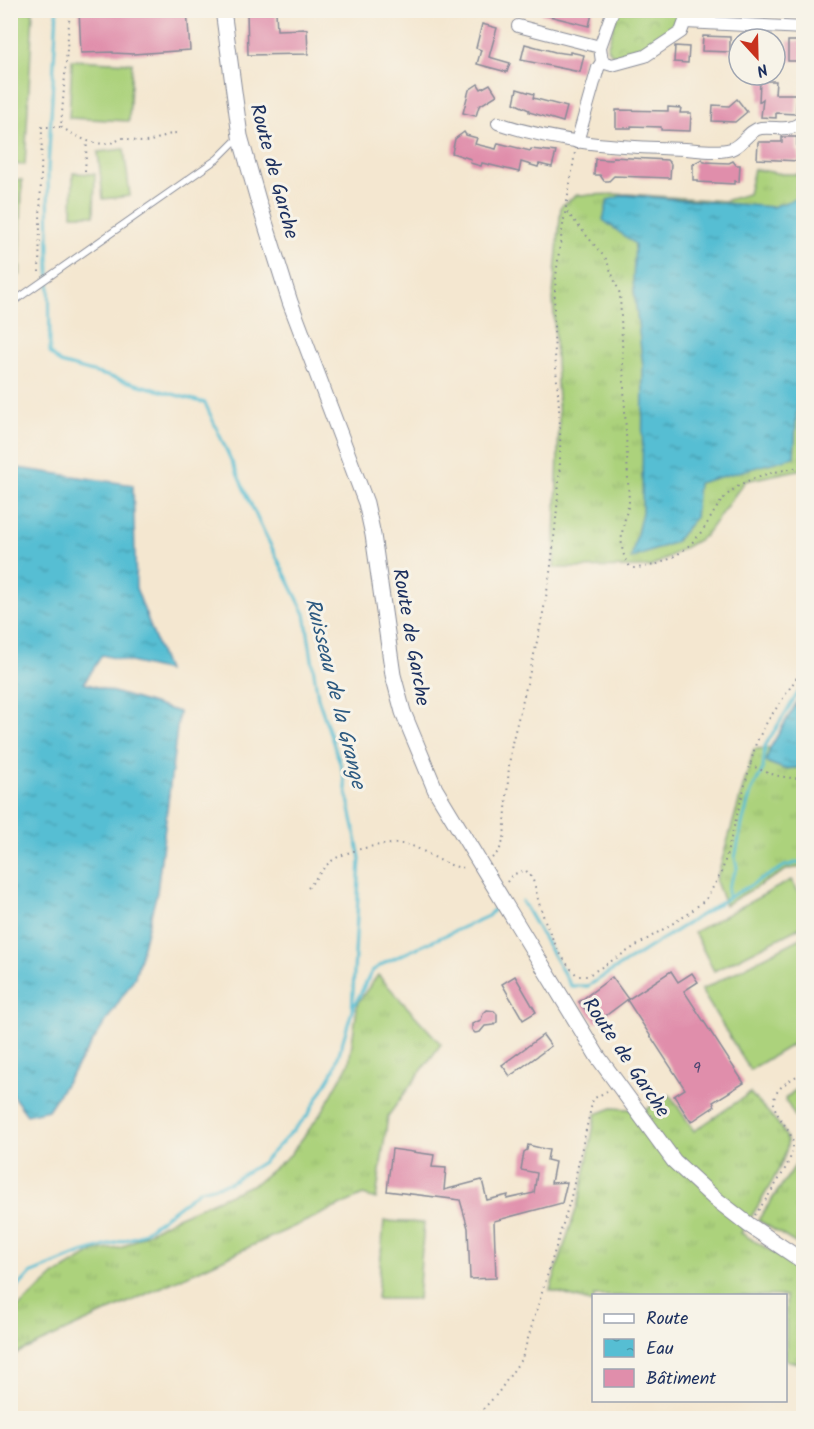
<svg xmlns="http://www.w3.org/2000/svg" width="814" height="1429" font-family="Kalam,sans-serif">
	<defs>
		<pattern id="grass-tufts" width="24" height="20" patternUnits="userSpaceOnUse" patternTransform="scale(1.5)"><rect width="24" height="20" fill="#acd27c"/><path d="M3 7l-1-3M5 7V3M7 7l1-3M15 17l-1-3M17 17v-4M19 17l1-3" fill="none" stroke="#93b56e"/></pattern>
		<pattern id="park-crowns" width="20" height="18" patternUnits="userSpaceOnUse" patternTransform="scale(1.5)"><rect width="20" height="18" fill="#acd27c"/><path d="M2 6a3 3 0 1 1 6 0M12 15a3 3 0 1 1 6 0" fill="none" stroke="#93b56e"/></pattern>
		<pattern id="water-ripples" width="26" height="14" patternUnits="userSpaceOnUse" patternTransform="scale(1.5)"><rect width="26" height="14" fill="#56bed3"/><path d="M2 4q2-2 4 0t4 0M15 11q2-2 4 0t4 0" fill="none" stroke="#469bae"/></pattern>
	</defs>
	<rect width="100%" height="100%" fill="#f7f3e8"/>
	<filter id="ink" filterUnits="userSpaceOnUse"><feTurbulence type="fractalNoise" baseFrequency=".0167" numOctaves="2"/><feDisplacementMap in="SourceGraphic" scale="12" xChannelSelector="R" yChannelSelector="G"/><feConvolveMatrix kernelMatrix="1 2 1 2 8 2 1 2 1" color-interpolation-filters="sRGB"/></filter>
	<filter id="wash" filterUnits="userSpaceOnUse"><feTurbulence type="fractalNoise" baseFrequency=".008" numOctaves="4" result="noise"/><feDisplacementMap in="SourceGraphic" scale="24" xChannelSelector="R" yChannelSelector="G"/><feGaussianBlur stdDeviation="1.35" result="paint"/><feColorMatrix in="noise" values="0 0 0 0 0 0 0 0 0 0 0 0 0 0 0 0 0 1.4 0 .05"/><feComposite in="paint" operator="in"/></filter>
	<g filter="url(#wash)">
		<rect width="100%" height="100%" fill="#f4e7d0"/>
		<g fill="url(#grass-tufts)" stroke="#64806d" stroke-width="1.5">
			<polygon points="754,169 783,174 803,174 803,469 745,481 705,536 651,567 554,568 559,423 553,296 561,206 577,195 628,194 724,201 748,194"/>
			<polygon points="770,748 766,762 784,769 803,767 803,867 788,869 725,905 716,881 754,749"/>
			<polygon points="378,975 441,1044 388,1116 376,1199 363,1195 11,1356 11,1314 55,1275 95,1251 121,1248 175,1218 256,1183 290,1155 322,1112 349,1063 358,1002"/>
			<polygon points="803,1083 803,1131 785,1099"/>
			<path d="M750,1093C760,1105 785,1126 787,1141C790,1159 752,1215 741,1233L803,1270V1365L786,1360V1296H594L593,1303L550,1290L580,1197L596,1114L612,1108L645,1110L670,1095L694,1131Z"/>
			<polygon points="803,1154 803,1248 758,1220"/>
		</g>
		<polygon fill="url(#park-crowns)" stroke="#64806d" stroke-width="1.5" points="618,11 684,11 677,30 643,52 620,59 613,55 607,48"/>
		<g fill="#acd27c" stroke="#64806d" stroke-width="1.5">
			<polygon points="11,10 33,11 25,165 11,164"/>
			<polygon points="72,60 132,63 129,121 69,118"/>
			<polygon points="124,149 130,196 103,199 98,152"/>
			<polygon points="73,173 95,174 94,215 72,215"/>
			<polygon points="10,180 22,180 20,275 11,275"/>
			<polygon points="791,880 803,900 803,926 714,971 694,932"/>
			<polygon points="803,937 803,1038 750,1070 701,990"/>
			<polygon points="384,1221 424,1223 418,1299 377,1299"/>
		</g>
		<g fill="url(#water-ripples)" stroke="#387698" stroke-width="1.5">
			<polygon points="624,195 772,207 804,196 804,320 802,324 794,457 698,483 695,518 675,542 631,559 642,512 643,367 633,281 635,244 603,220 608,200"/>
			<polygon points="11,467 133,485 136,588 167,671 102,655 84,683 179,712 157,892 135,977 48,1110 27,1115 13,1096 10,1082"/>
			<polygon points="803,692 803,767 784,769 766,762 770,748"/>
		</g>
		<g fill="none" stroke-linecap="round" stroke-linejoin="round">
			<g stroke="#56bed3" stroke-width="3">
				<polyline points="728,898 728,887 737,868 735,858 742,824 751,792 763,769 765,746 804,683"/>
				<polyline points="522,901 571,986 588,986 728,898 785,866 804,861"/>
				<polyline points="353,1008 372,971 386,962 488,916 495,908"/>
				<polyline points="10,1296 30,1274 79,1254 139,1236 200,1190 229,1183 263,1162 307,1116 334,1070 352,1011 360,858 342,769 318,698 305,614 259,522 205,403 60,363 50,353 48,169 57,10"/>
			</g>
		</g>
		<g id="blocks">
			<g fill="#e08eab">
				<polygon points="79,10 187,10 190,50 133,54 113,53 113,52 81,53"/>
				<polygon points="247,10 276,12 277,30 307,29 308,54 248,55"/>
				<polygon points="542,10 593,10 589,26 541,14"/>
				<polygon points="482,24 497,28 489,57 510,63 507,72 477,64 481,50 476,48"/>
				<polygon points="703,36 730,37 730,52 702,51"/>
				<polygon points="788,41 803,41 802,61 788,61"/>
				<polygon points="525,44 555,52 570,54 570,52 584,55 580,72 521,60"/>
				<polygon points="675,46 689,47 688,63 674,62"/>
				<polygon points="760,81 776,81 775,94 797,94 796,114 776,113 776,118 761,117 763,99 759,102"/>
				<polygon points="478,84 481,89 490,84 497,95 479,106 476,116 463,113 469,90"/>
				<polygon points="517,89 534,94 533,98 567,107 563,122 529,112 529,110 514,103"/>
				<polygon points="737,99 747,112 735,122 712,121 713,105 729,106"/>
				<polygon points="668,107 681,108 680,113 691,113 690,131 661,130 661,127 631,126 631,128 616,128 616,110 668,111"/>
				<polygon points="464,132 466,135 477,138 475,144 496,149 498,143 530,151 531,149 556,152 552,167 539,164 538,167 521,162 519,172 482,163 481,166 470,163 471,159 452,153 455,139"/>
				<polygon points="782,137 797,137 797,152 799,152 799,161 757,159 758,142 782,142"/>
				<polygon points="613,157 667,160 671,164 670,178 614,176 609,181 604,181 600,175 594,175 595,159 612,160"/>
				<polygon points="702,159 704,162 729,163 733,161 736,165 740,165 739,182 735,181 735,184 697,182 697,180 693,180 693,164"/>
				<polygon points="671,971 678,982 692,973 698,982 684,991 744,1083 713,1102 715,1106 691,1122 674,1096 685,1089 627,1000"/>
				<polygon points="515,976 536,1012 523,1020 502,984"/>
				<polygon points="612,977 628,999 596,1023 579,1002"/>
				<polygon points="487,1010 494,1011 497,1014 497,1022 494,1025 485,1026 480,1032 475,1033 472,1030 472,1024 481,1020 483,1014"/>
				<polygon points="543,1035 551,1046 510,1076 502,1065"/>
				<polygon points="528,1145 549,1150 547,1160 555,1162 551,1183 567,1182 562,1203 494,1221 496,1278 470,1279 468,1228 460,1200 387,1191 392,1149 434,1155 432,1167 446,1168 444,1190 482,1180 487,1200 508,1195 507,1199 534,1193 537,1173 521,1170 524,1152 527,1150"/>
			</g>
		</g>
	</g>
	<g filter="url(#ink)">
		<use href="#blocks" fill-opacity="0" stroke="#888b97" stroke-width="1.5"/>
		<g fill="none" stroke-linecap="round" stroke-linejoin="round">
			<defs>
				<polyline id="service" points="10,304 217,159 239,137"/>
				<g id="minor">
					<polyline points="685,22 804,28"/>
					<polyline points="518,26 600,47"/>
					<polyline points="602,62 612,65 645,56 681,32 689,10"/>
					<path d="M498,123C560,144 620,147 685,149C699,150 718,153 731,149C743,145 748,130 761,128C778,126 791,134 804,119"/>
					<polyline points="577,142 598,68 602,62 600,47 613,10"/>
				</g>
				<polyline id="tertiary" points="223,10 240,136 258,200 290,302 366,503 373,535 393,675 403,712 435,789 598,1057 674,1161 713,1197 749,1225 804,1262"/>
			</defs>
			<use href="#service" stroke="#888b97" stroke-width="8"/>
			<use href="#minor" stroke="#888b97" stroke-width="14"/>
			<use href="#tertiary" stroke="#888b97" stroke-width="17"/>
			<g stroke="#888b97" stroke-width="2" stroke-dasharray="1.5 4.5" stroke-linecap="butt">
				<path d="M61,127C80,139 101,151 122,138C129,138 135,142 142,142C153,143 164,134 177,133"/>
				<polyline points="85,171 87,141"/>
				<path d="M567,212L606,259L620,294L629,503C623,527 615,547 631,568C660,568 685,554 702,531C711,519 716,506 726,496C747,475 776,472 804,466"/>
				<polyline points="39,272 42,127 61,127 70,10"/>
				<path d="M750,764C766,774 784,779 804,778"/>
				<path d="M492,858L499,851L504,839L509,766L512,743C529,675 548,607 554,538C558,502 561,464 560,428C559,394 554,359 554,324C553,266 567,208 575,152"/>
				<path d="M507,882L512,875L525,870C536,879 535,890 539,903C546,926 560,961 578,976H587L688,914L706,899L722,872L756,743L767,722L804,667"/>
				<path d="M308,888C315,880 321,870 329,863C343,850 394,839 412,846C430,853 447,868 467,868"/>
				<path d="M755,1215C765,1200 793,1163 793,1146C794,1127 763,1110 778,1091C783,1083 796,1077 804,1071"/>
				<polyline points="475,1418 498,1393 522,1358 570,1201 593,1099 607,1091"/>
			</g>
			<use href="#service" stroke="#fff" stroke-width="6"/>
			<use href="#minor" stroke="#fff" stroke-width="12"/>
			<use href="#tertiary" stroke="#fff" stroke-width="15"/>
		</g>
	</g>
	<g text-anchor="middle" stroke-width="6" stroke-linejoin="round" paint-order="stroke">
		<g font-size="16" fill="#4c4771">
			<text x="697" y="1073">9</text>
		</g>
		<g font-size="20" fill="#1b2f5e" stroke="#f7f3e8">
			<text transform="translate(275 171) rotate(75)" y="7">Route de Garche</text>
			<text transform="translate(412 637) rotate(80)" y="7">Route de Garche</text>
			<text transform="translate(627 1057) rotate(56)" y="7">Route de Garche</text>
		</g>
		<g font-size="21" font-style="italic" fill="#2d5a81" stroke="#f7f3e8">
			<text transform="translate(336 693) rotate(76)" y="7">Ruisseau de la Grange</text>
		</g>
	</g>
	<rect width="814" height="1429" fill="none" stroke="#f7f3e8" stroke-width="36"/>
	<rect x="592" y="1294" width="195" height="108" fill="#f7f3e8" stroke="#9fa5b1" stroke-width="1.5"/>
	<rect x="604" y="1314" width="30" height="9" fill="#ffffff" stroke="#9fa5b1" stroke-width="1.5"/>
	<text x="646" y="1324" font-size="18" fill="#1b2f5e">Route</text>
	<rect x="604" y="1339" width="30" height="18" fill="url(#water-ripples)" stroke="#9fa5b1" stroke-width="1.5"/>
	<text x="646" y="1354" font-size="18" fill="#1b2f5e">Eau</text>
	<rect x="604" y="1369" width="30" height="18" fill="#e08eab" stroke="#9fa5b1" stroke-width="1.5"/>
	<text x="646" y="1384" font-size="18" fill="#1b2f5e">Bâtiment</text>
	<g transform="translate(757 57) rotate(158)"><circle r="28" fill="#f7f3e8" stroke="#9fa5b1" stroke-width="1.5"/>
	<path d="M0-4.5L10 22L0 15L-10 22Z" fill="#c8321e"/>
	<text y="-9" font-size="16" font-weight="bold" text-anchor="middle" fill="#1b2f5e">N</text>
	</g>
</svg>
